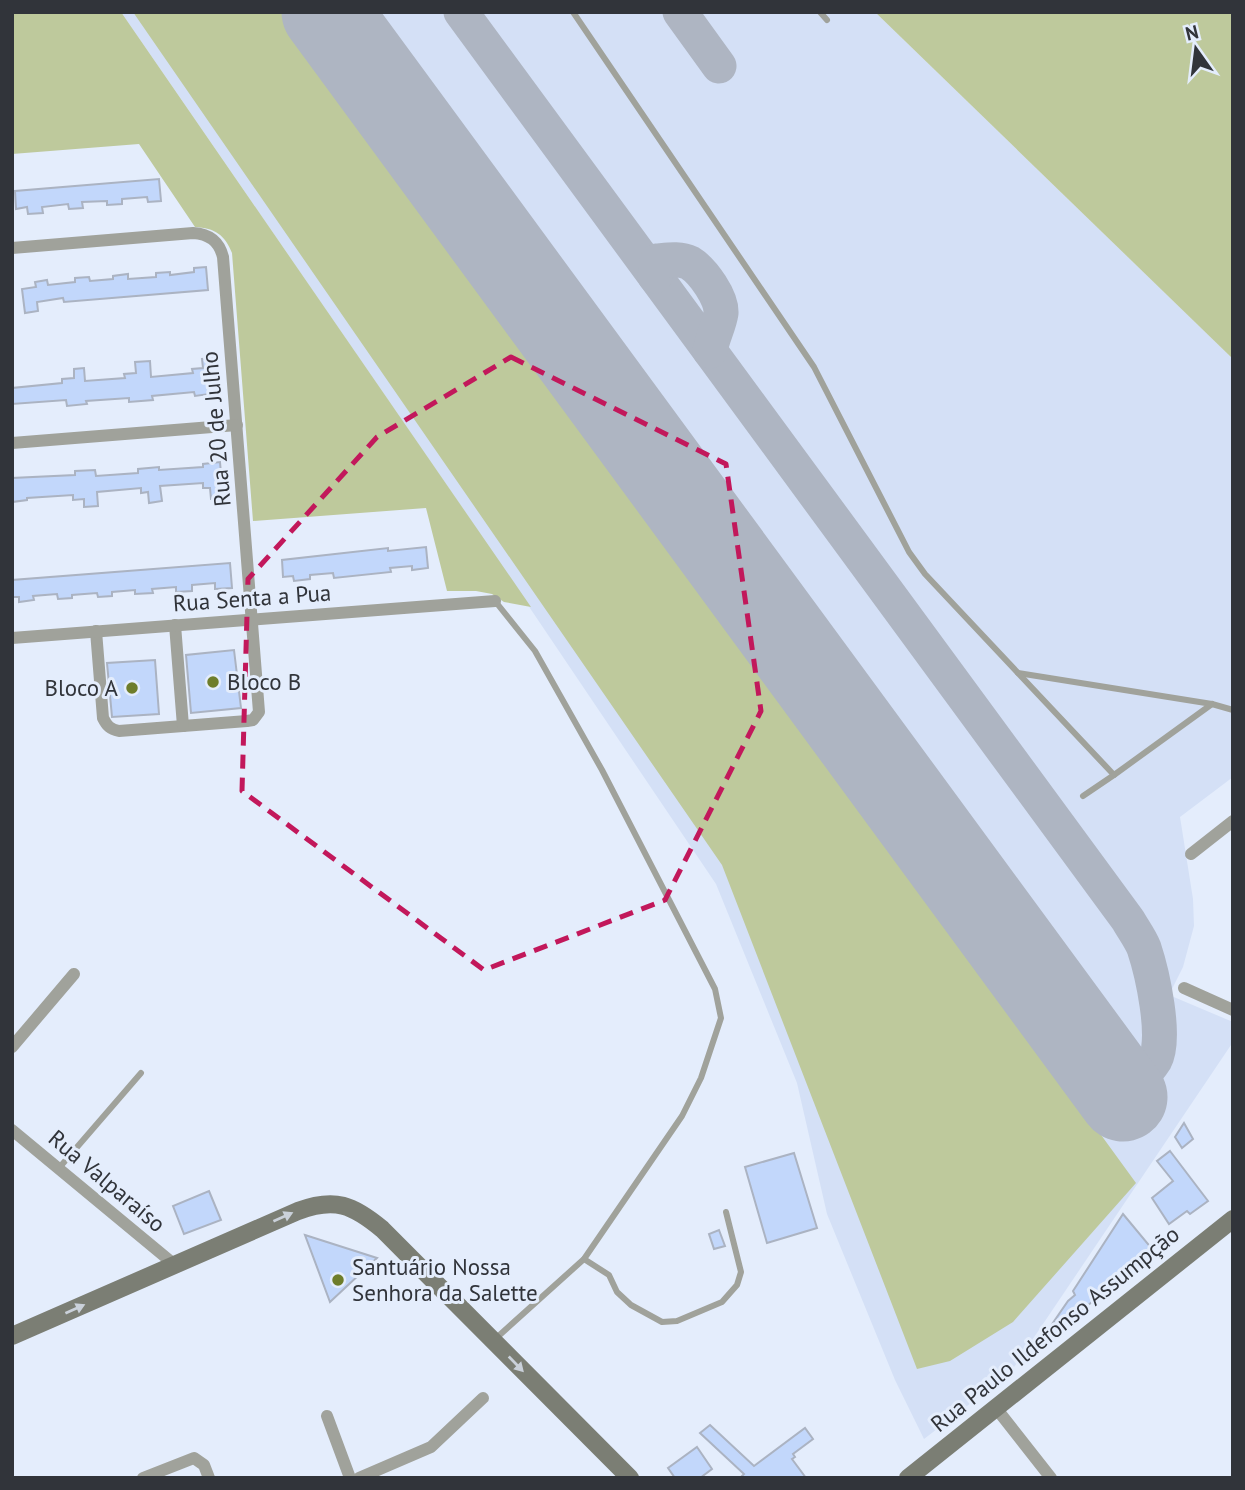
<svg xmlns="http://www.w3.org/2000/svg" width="1245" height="1490" font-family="'PT Sans',sans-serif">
	<rect width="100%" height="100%" fill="#e4edfc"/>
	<polygon fill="#d4e0f6" points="121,12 875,12 1233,359 1233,777 1180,817 1193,899 1194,926 1183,967 1169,995 1233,1022 1233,1042 1010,1373 924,1439 895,1380 827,1214 797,1083 716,884 457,500"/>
	<g fill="#bec99c">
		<path d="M121,12L531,607L504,602L492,594L476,591H447L426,508L253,521L232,253C225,235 215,228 195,227L139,144L12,154V13Z"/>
		<polygon points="133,12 285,12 1136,1183 1013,1322 950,1361 917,1369 722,865"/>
		<polygon points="875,12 1233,12 1233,359"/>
	</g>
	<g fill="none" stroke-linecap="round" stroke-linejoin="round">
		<g stroke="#aeb5c2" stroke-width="35">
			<path d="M461,12L1128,920C1133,929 1140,938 1144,948C1152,972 1167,1038 1155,1060C1147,1073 1133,1085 1123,1097"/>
			<polyline points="680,12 719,66"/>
			<path d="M655,276L657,261C668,260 680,258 690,263C703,271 722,298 721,313C719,326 712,338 710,351"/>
		</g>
		<polyline stroke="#aeb5c2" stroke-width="89" points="326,12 1123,1097"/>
	</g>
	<g fill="#c2d7fb" stroke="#abb3c2" stroke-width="2">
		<polygon points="159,179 161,201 148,202 147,197 122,199 122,204 107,205 107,201 82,202 83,208 69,209 68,204 42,207 43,213 28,214 27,207 16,209 15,191"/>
		<polygon points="206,267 208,290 64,302 63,298 37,302 38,311 25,313 22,289 36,287 35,282 47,280 48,285 75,282 75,278 89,277 90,281 113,279 113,276 128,274 128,279 156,277 156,273 170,272 170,275 194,272 194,268"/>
		<polygon points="214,358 217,393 195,396 194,392 152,396 153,400 129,402 129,398 86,401 87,404 67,406 66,400 12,404 12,388 62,383 62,379 74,378 74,369 84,368 85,381 125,378 124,374 136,373 135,362 150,361 151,377 193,373 192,369 203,368 202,359"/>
		<polygon points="220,462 223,498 211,499 210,488 203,488 203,483 160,486 162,501 149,503 148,492 141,493 141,488 97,492 98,506 84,507 84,499 73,500 73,495 27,498 27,500 12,502 12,478 75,475 75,471 95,470 96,476 138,473 138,469 159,467 159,470 203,467 203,464"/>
		<polygon points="426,547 428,568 412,570 412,566 390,568 391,572 334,578 333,573 310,575 310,579 294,581 293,576 283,577 282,560 388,548 388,551"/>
		<polygon points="230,563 232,588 215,589 215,583 192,585 192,591 176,592 176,587 152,589 153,593 135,594 135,590 112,592 112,596 98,597 97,593 72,595 72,598 58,599 57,594 33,596 34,600 19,602 19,597 12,597 12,580"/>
		<polygon points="234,650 241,708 191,713 186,655"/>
		<polygon points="155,660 159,714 112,717 107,663"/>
		<polygon points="1184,1123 1193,1139 1182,1148 1175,1137"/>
		<polygon points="1170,1151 1208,1201 1190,1214 1187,1211 1169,1224 1152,1198 1173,1181 1157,1161"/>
		<polygon points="794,1153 817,1228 767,1243 745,1167"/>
		<polygon points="209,1191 221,1220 184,1234 173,1206"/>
		<polygon points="1123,1214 1153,1250 1100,1291 1102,1294 1096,1299 1067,1321 1069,1324 1038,1348 1037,1346 1068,1301 1075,1295 1073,1291"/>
		<polygon points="719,1230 725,1246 714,1249 709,1234"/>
		<polygon points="305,1235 377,1258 330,1302"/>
		<polygon points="710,1425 754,1466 805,1428 813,1439 793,1454 795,1457 792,1459 806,1478 740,1478 744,1474 700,1433"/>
		<polygon points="697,1447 712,1469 700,1478 675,1478 668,1468"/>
	</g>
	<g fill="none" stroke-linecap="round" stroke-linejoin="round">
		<g stroke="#a0a29b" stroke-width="6">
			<polyline points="573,12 814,367 909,552 925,574 1018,673 1212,704 1233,710"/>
			<polyline points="820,12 827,20"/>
			<polyline points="1018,673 1114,775 1212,704"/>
			<polyline points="1083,796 1114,775"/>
			<polyline points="59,1168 141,1073"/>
			<polyline points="584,1259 609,1275 617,1292 631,1305 662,1322 677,1321 722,1302 737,1285 741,1272 726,1212"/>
			<polyline points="494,1340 584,1259 682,1116 701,1078 721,1018 715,989 602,770 535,651 495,601"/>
		</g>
		<g stroke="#a0a29b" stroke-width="12">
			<path d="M12,248L193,233C209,234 219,241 223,257L259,712L253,720L247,721L119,731C110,729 107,726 103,718L96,631"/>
			<polyline points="12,443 237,425"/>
			<polyline points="175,625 183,726"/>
			<polyline points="12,638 495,601"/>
			<polyline points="1191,854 1233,821"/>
			<polyline points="1184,988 1233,1010"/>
			<polyline points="12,1047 74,974"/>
			<polyline points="12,1130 175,1265"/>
			<polyline points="996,1408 1051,1478"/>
			<polyline points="327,1416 350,1478"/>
			<polyline points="143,1478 194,1458 204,1465 209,1478"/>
			<polyline points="359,1478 431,1447 483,1398"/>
		</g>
		<g stroke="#7b7e74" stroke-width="18">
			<path d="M12,1336L298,1211C335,1197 353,1205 382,1229L630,1478"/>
			<polyline points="908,1478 1233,1219"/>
		</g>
	</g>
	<defs><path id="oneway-solid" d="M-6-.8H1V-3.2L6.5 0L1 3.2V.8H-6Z" transform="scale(1.75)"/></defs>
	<g fill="#cad1da">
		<use href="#oneway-solid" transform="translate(283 1217) rotate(-24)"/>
		<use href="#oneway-solid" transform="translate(75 1309) rotate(-24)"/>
		<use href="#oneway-solid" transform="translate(516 1364) rotate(46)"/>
	</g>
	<path fill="none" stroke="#c2185b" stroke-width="5" stroke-dasharray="14 9" stroke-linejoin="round" d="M511,357L726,464L761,711L665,900L484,970L242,791L248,579L377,437Z"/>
	<g fill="#6e7d2b" stroke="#e4edfc" stroke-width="2.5">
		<circle cx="213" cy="682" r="7"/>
		<circle cx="132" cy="688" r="7"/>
		<circle cx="338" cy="1280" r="7"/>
	</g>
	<g text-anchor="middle" stroke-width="6" stroke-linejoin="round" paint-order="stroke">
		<g font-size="23" fill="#31343a" stroke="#e4edfc">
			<text transform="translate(216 429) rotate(-95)" y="8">Rua 20 de Julho</text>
			<text transform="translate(252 598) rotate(-4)" y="8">Rua Senta a Pua</text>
			<text transform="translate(107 1181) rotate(40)" y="8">Rua Valparaíso</text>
			<text transform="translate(1055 1329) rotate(-39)" y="8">Rua Paulo Ildefonso Assumpção</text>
		</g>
		<g font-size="23" fill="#31343a" stroke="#e4edfc" text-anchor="start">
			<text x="227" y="690">Bloco B</text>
			<text x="118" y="696" text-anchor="end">Bloco A</text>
			<text x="352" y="1275">Santuário Nossa<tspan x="352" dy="26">Senhora da Salette</tspan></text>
		</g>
	</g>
	<rect width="1245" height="1490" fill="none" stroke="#31343a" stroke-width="28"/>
	<g transform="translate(1196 49) rotate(346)" stroke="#e4edfc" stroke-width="5" paint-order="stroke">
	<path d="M0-5L12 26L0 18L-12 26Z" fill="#31343a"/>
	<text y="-10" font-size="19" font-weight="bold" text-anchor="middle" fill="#31343a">N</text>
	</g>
</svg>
